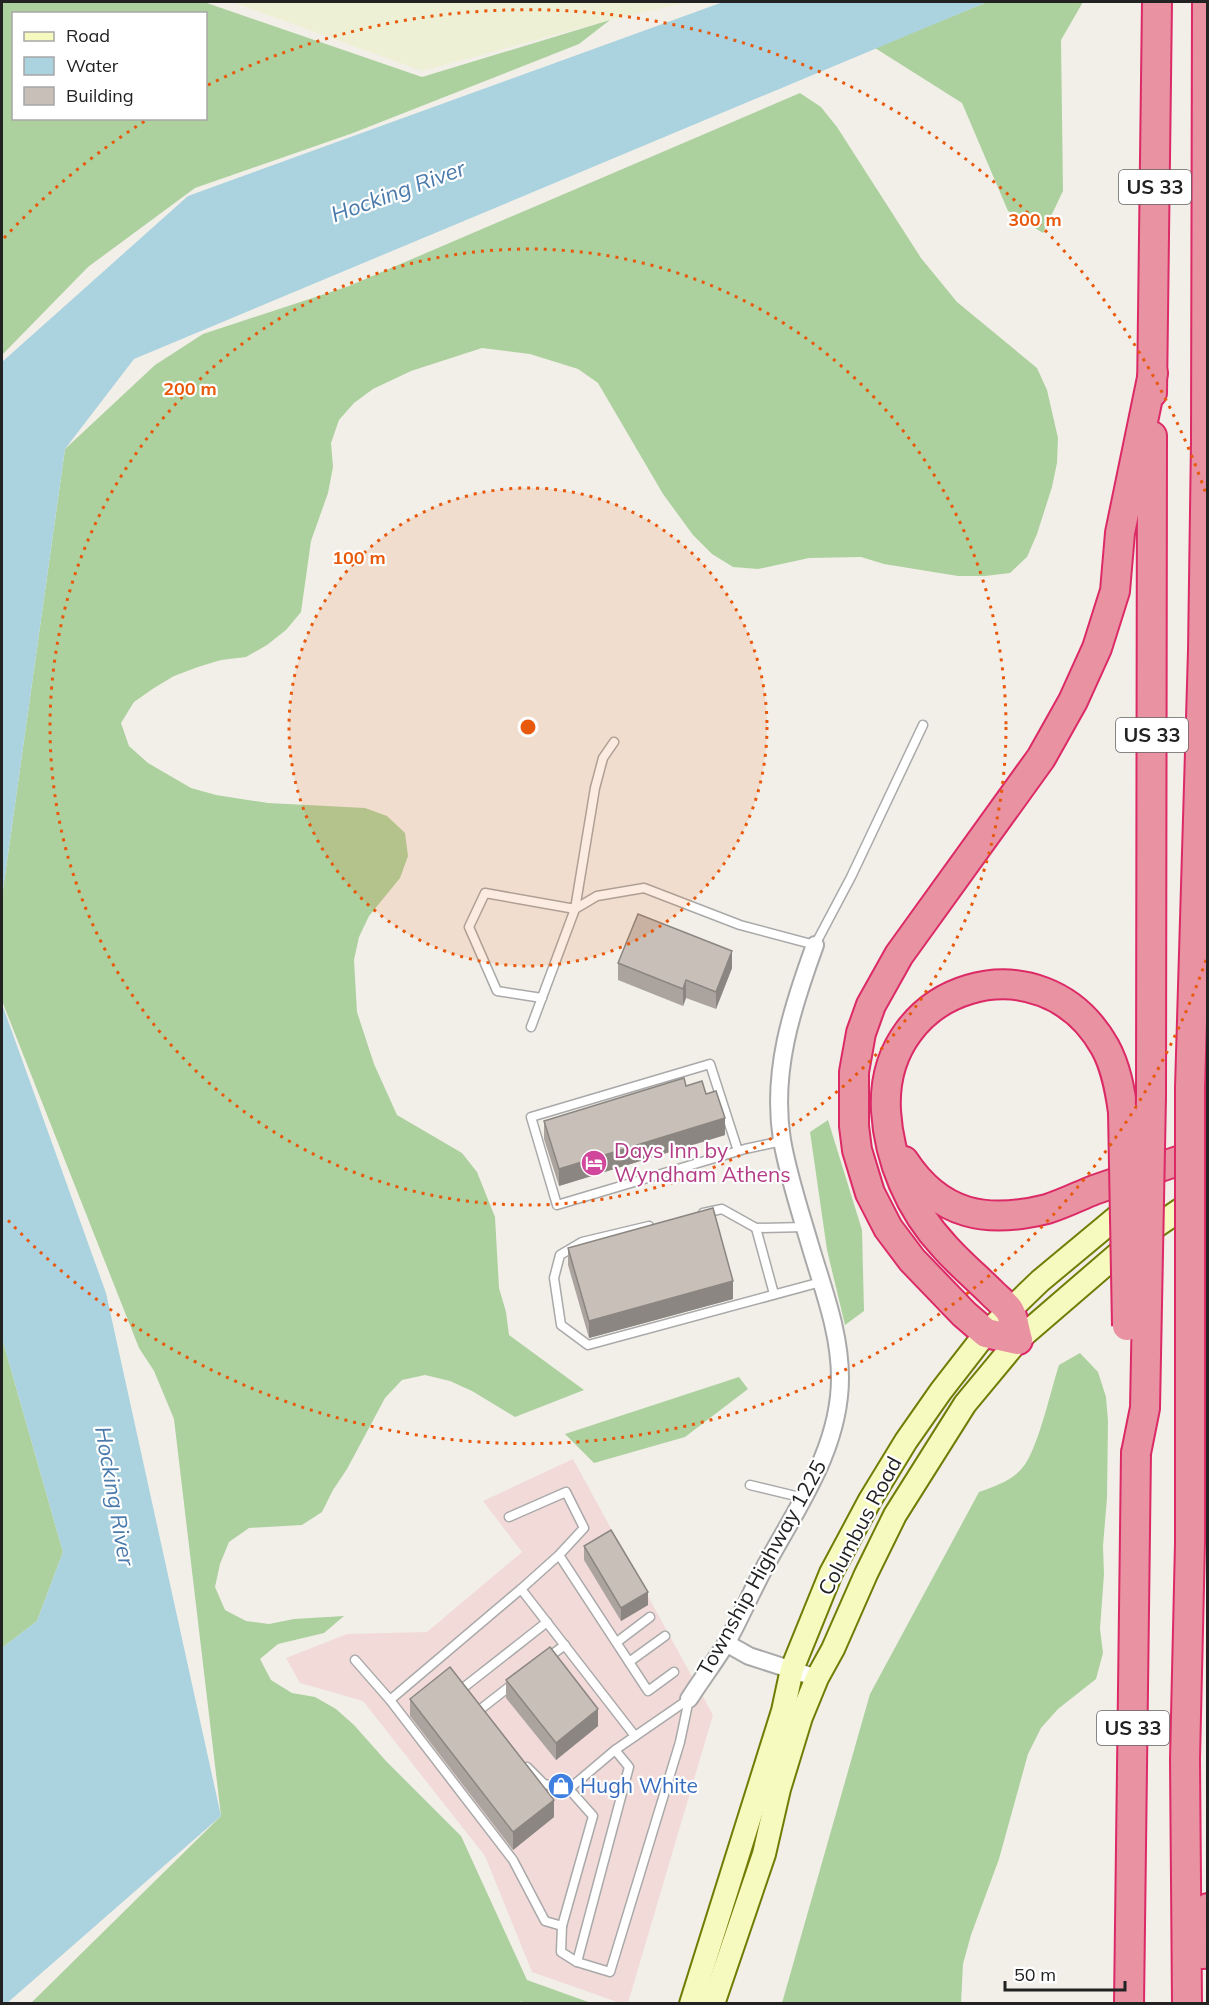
<svg xmlns="http://www.w3.org/2000/svg" width="1209" height="2005" font-family="Mulish,sans-serif">
	<rect width="100%" height="100%" fill="#f2efe9"/>
	<polygon fill="#f2dad9" points="573,1459 713,1715 628,2003 620,2003 532,1972 485,1856 363,1701 300,1683 286,1658 347,1634 427,1632 522,1552 483,1501"/>
	<polygon fill="#eef0d5" points="232,2 690,2 610,20 422,71"/>
	<g fill="#add19e" fill-rule="evenodd">
		<path d="M2,2H204L422,77L610,20L579,44L353,133L195,188L88,267L2,355ZM14,14H206V118H14Z"/>
		<polygon points="987,2 1083,2 1061,40 1063,191 1043,233 1008,211 962,103 875,48"/>
		<polygon points="800,93 821,107 837,127 921,258 957,302 1037,368 1047,390 1058,438 1057,463 1052,487 1037,534 1027,557 1010,573 985,576 958,576 884,564 861,557 809,558 758,569 733,567 712,554 693,535 663,494 598,383 578,369 530,354 482,348 411,371 373,389 354,403 339,420 331,443 333,467 328,493 311,541 301,612 286,630 267,645 246,657 221,660 198,667 174,676 154,688 134,702 121,723 129,746 148,763 191,788 216,795 268,803 365,808 387,816 405,833 408,856 400,878 369,916 359,937 354,960 357,1012 374,1064 397,1115 462,1153 477,1172 495,1217 499,1288 506,1312 509,1335 584,1390 515,1417 472,1391 450,1381 425,1375 402,1380 385,1398 347,1469 333,1490 322,1512 302,1525 249,1528 229,1542 220,1564 215,1587 225,1610 246,1621 269,1624 294,1619 344,1616 324,1633 278,1644 260,1659 271,1680 292,1693 315,1697 336,1709 354,1725 386,1761 461,1836 527,1980 591,2003 525,2004 521,2001 519,2004 31,2003 221,1816 174,1419 154,1371 139,1348 2,1001 2,897 65,449 155,365 203,334 349,286"/>
		<polygon points="828,1120 862,1230 864,1311 845,1325 827,1250 810,1132"/>
		<polygon points="2,1338 63,1552 37,1621 2,1648"/>
		<path d="M1080,1353L1098,1372L1106,1397L1108,1421L1107,1498L1103,1546L1104,1574L1100,1629L1103,1653L1096,1679L1058,1709L1041,1728L1028,1754L999,1859L971,1935L963,1964L961,2003H782L870,1694L979,1492C995,1486 1012,1481 1023,1467C1038,1449 1051,1389 1059,1365Z"/>
		<polygon points="739,1377 748,1389 685,1437 594,1463 565,1434"/>
	</g>
	<g fill="#aad3df">
		<polygon points="723,2 987,2 134,359 65,449 2,897 2,362 188,196"/>
		<polygon points="2,1004 106,1293 221,1816 6,2004 2,2003 2,1648 37,1621 63,1552 2,1338"/>
	</g>
	<g fill="none" stroke-linecap="round" stroke-linejoin="round">
		<defs>
			<g id="lane">
				<polyline points="542,998 497,991 469,927 485,893 575,909 595,788 603,758 614,742"/>
				<polyline points="531,1027 575,909 597,896 644,888 740,925 815,945 851,877 923,725"/>
				<polyline points="738,1151 710,1064 531,1117 557,1205 745,1149 782,1141"/>
				<polyline points="703,1213 722,1209 756,1228 805,1227"/>
				<polyline points="649,1226 582,1242 560,1255 554,1278 561,1325 588,1345 821,1282"/>
				<polyline points="756,1228 774,1294"/>
				<polyline points="750,1485 804,1498"/>
				<polyline points="509,1517 566,1492 584,1528 559,1555 521,1589"/>
				<polyline points="559,1555 648,1691 674,1672"/>
				<polyline points="617,1642 650,1617"/>
				<polyline points="546,1659 565,1645"/>
				<polyline points="355,1660 390,1700 513,1860 545,1921 562,1926"/>
				<polyline points="629,1662 665,1636"/>
				<polyline points="463,1688 547,1622"/>
				<polyline points="390,1700 521,1589 635,1736"/>
				<polyline points="482,1708 514,1683"/>
				<polyline points="615,1750 629,1767 577,1962 610,1972 680,1742 689,1699"/>
				<polyline points="527,1767 544,1784 569,1789 593,1816 562,1926 561,1952 577,1962"/>
				<polyline points="569,1789 615,1750 689,1699"/>
			</g>
			<g id="street">
				<polyline points="726,1643 749,1656 817,1678"/>
				<path d="M689,1699C701,1680 715,1662 727,1642C741,1617 752,1590 766,1565C798,1506 840,1448 840,1378C840,1332 823,1289 810,1245C800,1211 788,1175 782,1140C771,1072 792,1008 815,945"/>
			</g>
			<g id="secondary">
				<polyline points="691,2004 783,1711 792,1669 831,1573 870,1500 906,1441 941,1391 986,1333 1040,1281 1135,1202"/>
				<polyline points="713,2004 764,1854 779,1789 801,1717 817,1678 833,1649 866,1574 895,1515 965,1404 1018,1340 1127,1246 1208,1191"/>
			</g>
			<g id="highway">
				<polyline points="1152,393 1157,2"/>
				<polyline points="1190,1088 1203,651 1206,442 1207,2"/>
				<polyline points="1151,1097 1152,436"/>
				<path d="M1123,1112C1120,1090 1116,1067 1105,1047C1042,935 879,984 886,1111C889,1160 910,1210 944,1246C959,1263 977,1278 993,1294C998,1299 1005,1304 1009,1310C1014,1317 1015,1331 1018,1340L986,1333L964,1314L912,1260L888,1228L870,1193L857,1150L854,1126V1072L861,1033L871,1005L899,955L1041,758L1073,701L1097,648L1115,591L1120,533L1153,373"/>
				<path d="M904,1161C940,1216 987,1224 1047,1209C1063,1204 1079,1196 1094,1190C1129,1178 1163,1166 1198,1154"/>
				<polyline points="1203,1954 1208,1908"/>
				<polyline points="1129,2004 1136,1453"/>
				<polyline points="1187,2004 1185,1759 1190,1543 1190,1299"/>
			</g>
		</defs>
		<use href="#lane" stroke="#a9a9a9" stroke-width="11"/>
		<use href="#street" stroke="#a9a9a9" stroke-width="20"/>
		<use href="#secondary" stroke="#707d05" stroke-width="26"/>
		<use href="#highway" stroke="#dc2a67" stroke-width="32"/>
		<use href="#lane" stroke="#fff" stroke-width="8"/>
		<use href="#street" stroke="#fff" stroke-width="16"/>
		<use href="#secondary" stroke="#f7fabf" stroke-width="22"/>
		<use href="#highway" stroke="#e892a2" stroke-width="28"/>
		<defs>
			<g id="highway-bridge">
				<polyline points="1190,1088 1190,1299"/>
				<polyline points="1123,1112 1127,1326"/>
				<polyline points="1136,1453 1145,1408 1151,1097"/>
			</g>
		</defs>
		<use href="#highway-bridge" stroke="#dc2a67" stroke-width="32" stroke-linecap="butt"/>
		<use href="#highway-bridge" stroke="#e892a2" stroke-width="28"/>
	</g>
	<g fill="#aba49e">
		<polygon points="618,963 732,968 716,1009 686,998 683,1006 618,980"/>
		<polygon points="686,1086 706,1094 725,1135 559,1186 544,1139 544,1121"/>
		<polygon points="568,1248 733,1299 589,1338 568,1265"/>
		<polygon points="584,1546 648,1605 621,1621 584,1560"/>
		<polygon points="506,1680 598,1726 556,1760 506,1698"/>
		<polygon points="410,1699 554,1817 513,1850 410,1716"/>
	</g>
	<g fill="#8b8681">
		<polygon points="732,951 732,968 716,1009 716,992"/>
		<polygon points="686,980 686,998 683,1006 683,989"/>
		<polygon points="725,1118 725,1135 559,1186 559,1169"/>
		<polygon points="733,1281 733,1299 589,1338 589,1321"/>
		<polygon points="648,1592 648,1605 621,1621 621,1608"/>
		<polygon points="598,1709 598,1726 556,1760 556,1743"/>
		<polygon points="554,1800 554,1817 513,1850 513,1832"/>
	</g>
	<g fill="#c7bfb8" stroke="#8b8681" stroke-width="1.5">
		<polygon points="638,914 732,951 716,992 686,980 683,989 618,963"/>
		<polygon points="684,1078 686,1086 702,1081 706,1094 716,1091 725,1118 559,1169 544,1121"/>
		<polygon points="713,1208 733,1281 589,1321 568,1248"/>
		<polygon points="611,1530 648,1592 621,1608 584,1546"/>
		<polygon points="550,1647 598,1709 556,1743 506,1680"/>
		<polygon points="450,1667 554,1800 513,1832 410,1699"/>
	</g>
	<circle cx="528" cy="727" r="239" fill="#e8590c" fill-opacity=".12"/>
	<g fill="none" stroke="#e8590c" stroke-width="3" stroke-dasharray="3 6">
		<circle cx="528" cy="727" r="239"/>
		<circle cx="528" cy="727" r="478"/>
		<path d="M1206 960A717 717 0 0 1 4 1216M4 238A717 717 0 0 1 148 119M208 85A717 717 0 0 1 1206 494"/>
	</g>
	<defs>
		<symbol id="hotel-disc" viewBox="-11 -11 22 22"><circle r="9.5" fill="#d1479c" stroke="#fff"/><path d="M-6-4.5h1.5V1H6V5H4.5V3h-9V5H-6ZM-4 0a1.8 1.8 0 1 1 3.6 0ZM.5 0V-2.5h3Q6-2.5 6 0Z" fill="#fff"/></symbol>
		<symbol id="shop-disc" viewBox="-11 -11 22 22"><circle r="9.5" fill="#3f7fe0" stroke="#fff"/><path d="M-5-2.5h2.3a2.7 3.5 0 0 1 5.4 0H5L5.5 6h-11ZM-1.5-2.5h3a1.5 2.3 0 0 0-3 0Z" fill="#fff"/></symbol>
	</defs>
	<g fill-rule="evenodd">
		<use href="#hotel-disc" x="579" y="1148" width="30" height="30"/>
		<use href="#shop-disc" x="546" y="1771" width="30" height="30"/>
	</g>
	<g text-anchor="middle" stroke-width="4.5" stroke-linejoin="round" paint-order="stroke">
		<g fill="#fff" stroke="#646464" stroke-width="1.5">
			<rect x="1119" y="170" width="72" height="34" rx="4.5"/>
			<rect x="1116" y="718" width="72" height="34" rx="4.5"/>
			<rect x="1097" y="1711" width="72" height="34" rx="4.5"/>
		</g>
		<g font-size="20" font-weight="bold" fill="#222">
			<text x="1155" y="194">US 33</text>
			<text x="1152" y="742">US 33</text>
			<text x="1133" y="1735">US 33</text>
		</g>
		<g font-size="21" fill="#b23c85" stroke="#fff" text-anchor="start">
			<text x="614" y="1158">Days Inn by<tspan x="614" dy="24">Wyndham Athens</tspan></text>
		</g>
		<g font-size="21" fill="#222" stroke="#fff">
			<text transform="translate(860 1526) rotate(-62)" y="7">Columbus Road</text>
			<text transform="translate(762 1568) rotate(-61)" y="7">Township Highway 1225</text>
		</g>
		<g font-size="21" fill="#366cbe" stroke="#fff" text-anchor="start">
			<text x="580" y="1793">Hugh White</text>
		</g>
		<g font-size="22" font-style="italic" fill="#4a7aab" stroke="#fff">
			<text transform="translate(398 191) rotate(-20)" y="8">Hocking River</text>
			<text transform="translate(115 1496) rotate(80)" y="8">Hocking River</text>
		</g>
	</g>
	<circle cx="528" cy="727" r="9" fill="#e8590c" stroke="#fff" stroke-width="3"/>
	<g font-size="18" text-anchor="middle" font-weight="bold" fill="#e8590c" stroke="#fff" stroke-width="4.5" stroke-linejoin="round" paint-order="stroke">
		<text x="1035" y="226">300 m</text>
		<text x="190" y="395">200 m</text>
		<text x="359" y="564">100 m</text>
	</g>
	<rect width="1209" height="2005" fill="none" stroke="#222222" stroke-width="6"/>
	<rect x="12" y="12" width="195" height="108" fill="#ffffff" stroke="#a7a7a7" stroke-width="1.5"/>
	<rect x="24" y="32" width="30" height="9" fill="#f7fabf" stroke="#a7a7a7" stroke-width="1.5"/>
	<text x="66" y="42" font-size="18" fill="#222222">Road</text>
	<rect x="24" y="57" width="30" height="18" fill="#aad3df" stroke="#a7a7a7" stroke-width="1.5"/>
	<text x="66" y="72" font-size="18" fill="#222222">Water</text>
	<rect x="24" y="87" width="30" height="18" fill="#c7bfb8" stroke="#a7a7a7" stroke-width="1.5"/>
	<text x="66" y="102" font-size="18" fill="#222222">Building</text>
	<path d="M1005 1981v9h120v-9" fill="none" stroke="#222222" stroke-width="3"/>
	<text x="1014" y="1981" font-size="18" fill="#222222" stroke="#ffffff" stroke-width="4.5" paint-order="stroke">50 m</text>
</svg>
